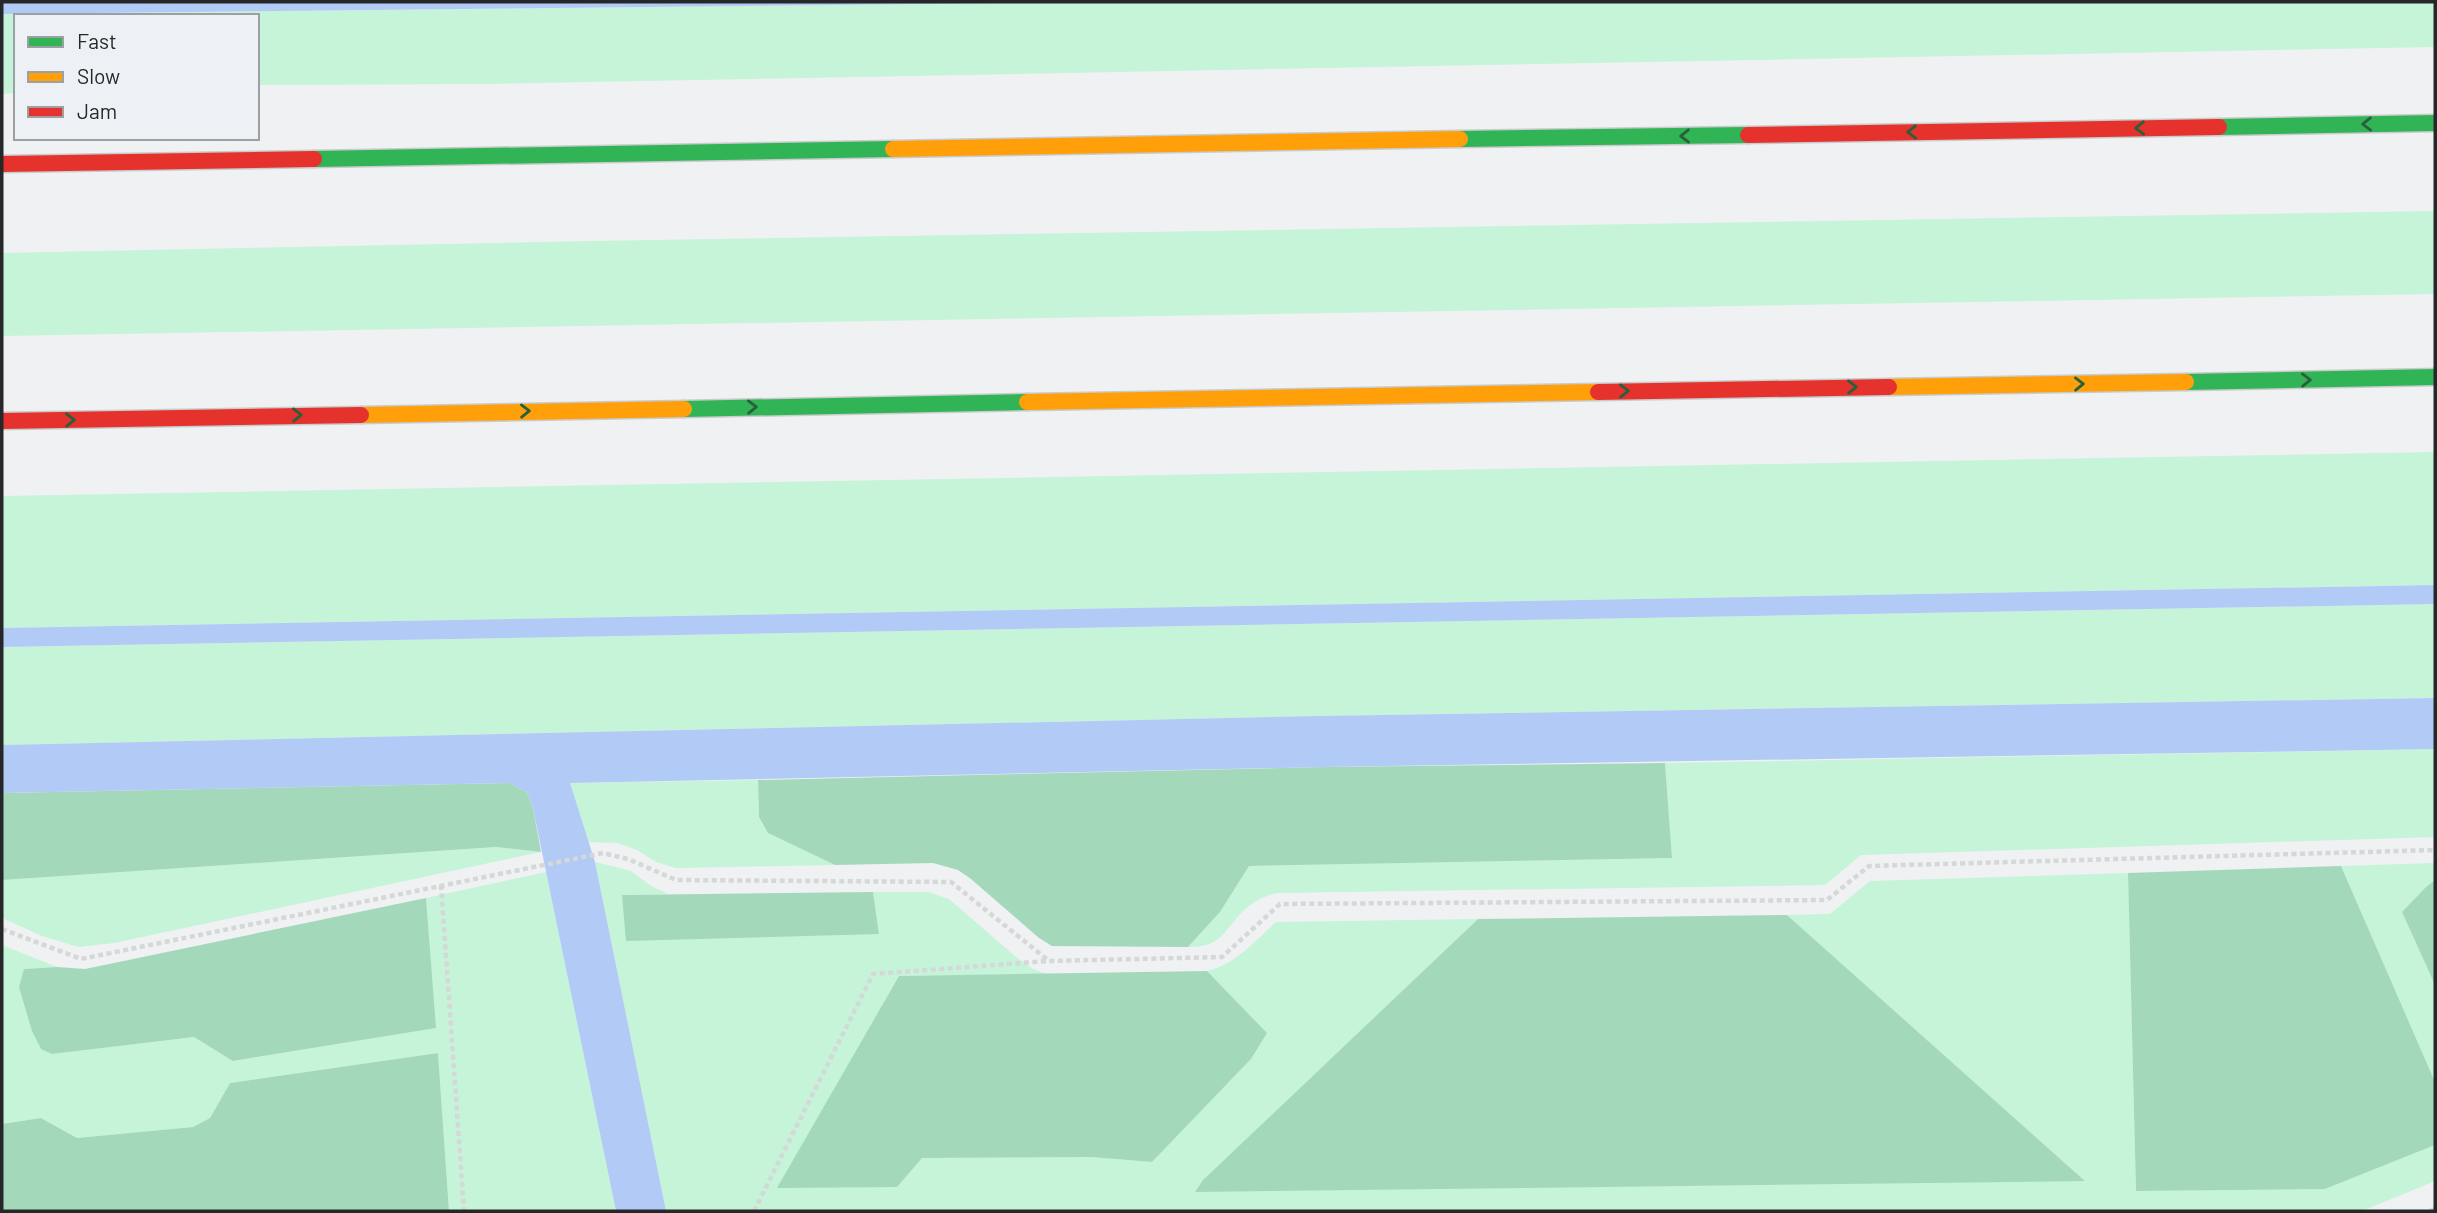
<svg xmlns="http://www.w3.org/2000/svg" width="2437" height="1213" font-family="Barlow,sans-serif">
	<rect width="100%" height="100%" fill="#eff1f3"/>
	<g fill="#c5f4d9">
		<polygon points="1114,2 2435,2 2435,47 485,84 257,85 257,16 16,16 16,93 2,94 2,14"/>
		<polygon points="2435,211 2435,294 2,336 2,253 591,241"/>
		<polygon points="2435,452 2435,585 2,628 2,496"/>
		<polygon points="2435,604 2435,698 1317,716 2,745 2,647"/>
		<path d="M2435,749V837L1861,855L1825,885L1276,893C1267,896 1258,899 1250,905C1225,924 1226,948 1188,947L1220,912L1249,866L1672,858L1665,763Z"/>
		<polygon points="758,780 759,817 768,833 835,865 676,868 656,862 637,850 618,843 587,842 570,783"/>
		<polygon points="496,847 541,852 114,943 78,947 42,936 2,918 2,880"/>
		<path d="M595,862L631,871L651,886L668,894L622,895L879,933L873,892H928L949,899L1016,957L1033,969L1047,974L899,976L778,1188L922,1158L1091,1157L1152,1162L1251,1059L1267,1033L1207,971C1236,964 1255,941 1276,922L1478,919L1203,1180H2084L1787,915L1830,914L1870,881L2128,873L2136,1191L2325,1189L2435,1145V1181L2362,1211H666Z"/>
		<polygon points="2435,863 2435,880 2426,887 2402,912 2435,985 2435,1082 2341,866"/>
		<polygon points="546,872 616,1211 449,1211 438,1053 230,1083 210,1118 193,1127 77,1138 41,1118 2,1124 2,945 57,967 24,969 52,1054 194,1037 234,1061 435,1028 426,898"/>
	</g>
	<g fill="#a4d8bb">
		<polygon points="1665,763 1672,858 1249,866 1220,912 1188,947 1052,946 1039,938 971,879 958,870 933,863 835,865 768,833 759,817 758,780 1323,767"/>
		<polygon points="509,783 527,792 533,808 541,852 496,847 2,880 2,793"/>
		<polygon points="2341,866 2435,1082 2435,1145 2325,1189 2136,1191 2128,873"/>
		<polygon points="2435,880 2435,985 2402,912 2426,887"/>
		<polygon points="873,892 879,934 626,941 622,895"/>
		<polygon points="426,898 436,1028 233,1061 194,1037 52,1054 41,1049 32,1031 19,987 24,969 57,967 85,969"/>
		<polygon points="1787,915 2085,1181 1195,1192 1203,1180 1478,919"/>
		<polygon points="1207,971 1267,1033 1251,1059 1152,1162 1091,1157 922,1158 897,1187 777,1188 899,976"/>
		<polygon points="438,1053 449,1211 2,1211 2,1124 41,1118 77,1138 193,1127 210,1118 230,1083"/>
	</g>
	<g fill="#b2caf6">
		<polygon points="2,2 1114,2 2,14"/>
		<polygon points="2435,585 2435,604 2,647 2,628"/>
		<polygon points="2435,698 2435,749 1323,767 570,783 595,862 666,1211 616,1211 546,872 533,808 527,792 509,783 2,793 2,745 1317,716"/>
	</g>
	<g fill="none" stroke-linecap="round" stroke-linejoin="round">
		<defs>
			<g id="fast">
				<polyline points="2219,127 2435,123"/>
				<polyline points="1460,139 1748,135"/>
				<polyline points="314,159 893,149"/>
				<polyline points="2186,382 2435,377"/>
				<polyline points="684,409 1027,402"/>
			</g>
			<g id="slow">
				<polyline points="893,149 1460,139"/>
				<polyline points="1889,387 2186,382"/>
				<polyline points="1027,402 1598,392"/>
				<polyline points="361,415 684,409"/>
			</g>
			<g id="jam">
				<polyline points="1748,135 2219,127"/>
				<polyline points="2,164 314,159"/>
				<polyline points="1598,392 1889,387"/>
				<polyline points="2,421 361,415"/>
			</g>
		</defs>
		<use href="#fast" stroke="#cacbcc" stroke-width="19"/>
		<use href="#slow" stroke="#cacbcc" stroke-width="19"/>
		<use href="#jam" stroke="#cacbcc" stroke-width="19"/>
		<g stroke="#d6d7d7" stroke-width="4.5" stroke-dasharray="5 3.5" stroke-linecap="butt">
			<polyline points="441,885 464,1211"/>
			<polyline points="2,929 81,959 603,853 628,859 676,880 951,882 1049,961 1222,957 1280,904 1827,900 1869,866 2435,850"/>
			<polyline points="754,1211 873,974 1049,961"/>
			<polyline points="2430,1211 2435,1209"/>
		</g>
		<use href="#fast" stroke="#30b455" stroke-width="16"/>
		<use href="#slow" stroke="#ff9f0a" stroke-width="16"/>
		<use href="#jam" stroke="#e5322d" stroke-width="16"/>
	</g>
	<defs><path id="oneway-chevron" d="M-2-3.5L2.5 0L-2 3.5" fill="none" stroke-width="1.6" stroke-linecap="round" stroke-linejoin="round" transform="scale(1.75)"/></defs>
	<g stroke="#2a5f3b">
		<use href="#oneway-chevron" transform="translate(2367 124) rotate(179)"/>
		<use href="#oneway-chevron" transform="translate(2140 128) rotate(179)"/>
		<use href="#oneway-chevron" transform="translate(1912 132) rotate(179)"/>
		<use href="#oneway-chevron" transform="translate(1685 136) rotate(179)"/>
		<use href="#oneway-chevron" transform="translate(2306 380) rotate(-1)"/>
		<use href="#oneway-chevron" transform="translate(2079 384) rotate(-1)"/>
		<use href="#oneway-chevron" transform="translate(1852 387) rotate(-1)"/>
		<use href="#oneway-chevron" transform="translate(1624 391) rotate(-1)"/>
		<use href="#oneway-chevron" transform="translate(752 407) rotate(-1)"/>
		<use href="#oneway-chevron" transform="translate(525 411) rotate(-1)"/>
		<use href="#oneway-chevron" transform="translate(297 415) rotate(-1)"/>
		<use href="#oneway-chevron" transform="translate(70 420) rotate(-1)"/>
	</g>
	<rect width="2437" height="1213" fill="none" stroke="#262729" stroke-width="7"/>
	<rect x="14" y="14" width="245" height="126" fill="#edf1f5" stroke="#9da0a3" stroke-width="2"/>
	<rect x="28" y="37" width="35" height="10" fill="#30b455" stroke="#9da0a3" stroke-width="2"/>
	<text x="77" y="49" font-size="21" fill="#262729">Fast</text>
	<rect x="28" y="72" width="35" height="10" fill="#ff9f0a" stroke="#9da0a3" stroke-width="2"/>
	<text x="77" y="84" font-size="21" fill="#262729">Slow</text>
	<rect x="28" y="107" width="35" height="10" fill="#e5322d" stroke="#9da0a3" stroke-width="2"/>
	<text x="77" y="119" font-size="21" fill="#262729">Jam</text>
</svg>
